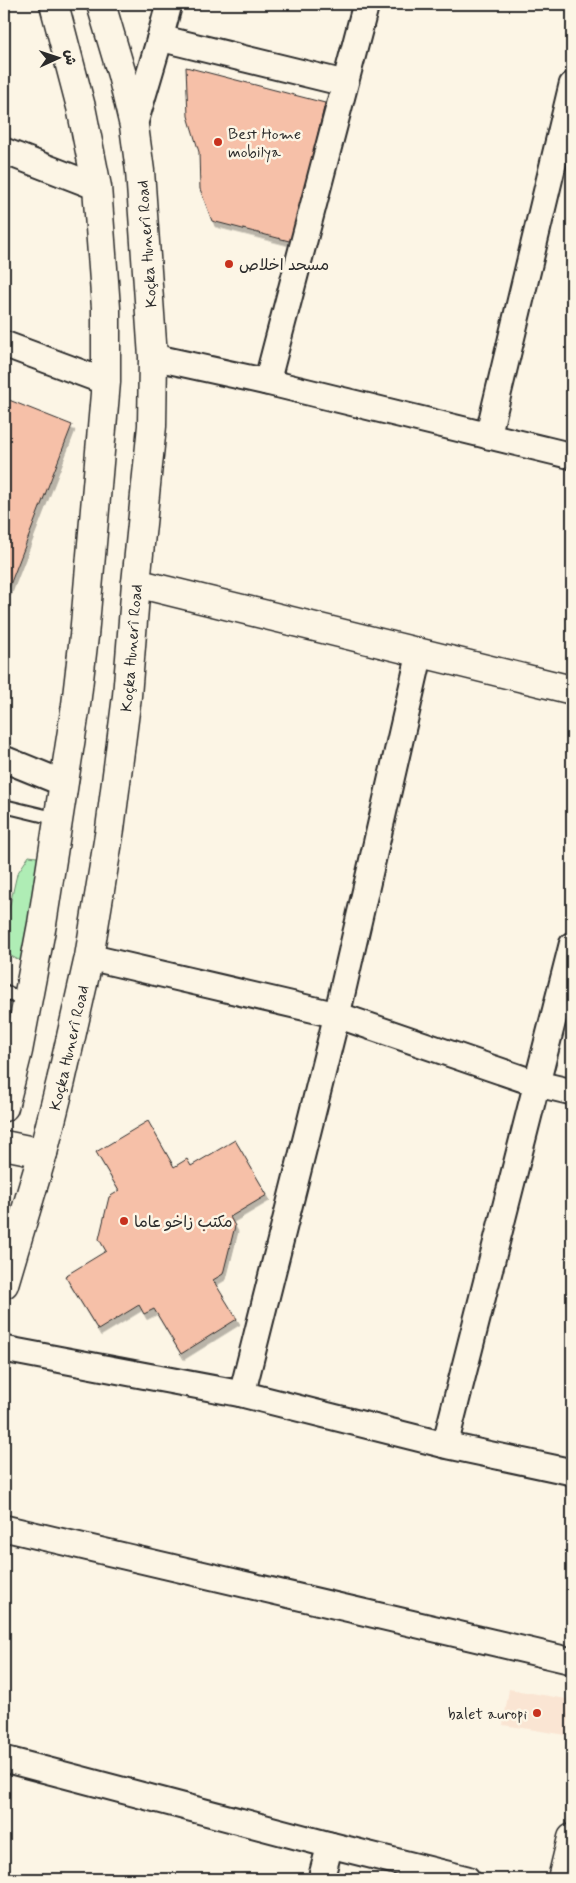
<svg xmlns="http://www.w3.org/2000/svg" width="576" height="1883" font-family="Mynerve,'Playpen Sans Arabic',sans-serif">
	<defs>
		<filter id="shadow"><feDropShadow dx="3" dy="5.5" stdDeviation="0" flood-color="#0004"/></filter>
	</defs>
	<rect width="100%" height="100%" fill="#fcf5e5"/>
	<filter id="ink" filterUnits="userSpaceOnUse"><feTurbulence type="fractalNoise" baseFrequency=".02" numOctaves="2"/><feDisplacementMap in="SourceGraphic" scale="10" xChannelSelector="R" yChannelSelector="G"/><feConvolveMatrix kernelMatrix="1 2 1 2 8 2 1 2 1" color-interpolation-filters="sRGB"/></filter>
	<g filter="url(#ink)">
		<polygon fill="#fae5d3" points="509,1689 572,1700 566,1735 503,1725"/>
		<polygon fill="#afedb5" stroke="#6d8c70" points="29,856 52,859 28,965 11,956 4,947 4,931 17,874"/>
		<g fill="#f6c0a8" stroke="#2b2b2b" filter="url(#shadow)">
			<polygon points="186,67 325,103 293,242 212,221 200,189 199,152 188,116"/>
			<polygon points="4,398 72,425 8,590 4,588"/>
			<polygon points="148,1121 174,1167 187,1159 191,1166 235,1140 267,1195 230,1217 235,1226 223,1274 213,1280 237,1319 181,1354 154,1309 144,1314 139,1305 98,1330 65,1276 106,1251 99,1239 109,1197 119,1191 96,1152"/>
		</g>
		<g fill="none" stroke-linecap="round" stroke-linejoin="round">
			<defs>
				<g id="service">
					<polyline points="4,806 58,819"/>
					<polyline points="4,991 28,1003"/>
				</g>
				<g id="minor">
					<polyline points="160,38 344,83"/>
					<polyline points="134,126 160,38 169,4"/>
					<polyline points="4,151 97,187"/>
					<polyline points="4,344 106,382"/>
					<polyline points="153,357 267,382 572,456"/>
					<polyline points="267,382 366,4"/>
					<polyline points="488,436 572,85"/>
					<polyline points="4,759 63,783"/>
					<polyline points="89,957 337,1015 538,1084 572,1092"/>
					<polyline points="4,1349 242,1394 445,1445 572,1472"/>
					<polyline points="242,1394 337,1015 420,653"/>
					<polyline points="445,1445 572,945"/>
					<polyline points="4,1528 572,1661"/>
					<polyline points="4,1759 330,1845 467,1879"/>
					<polyline points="321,1879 330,1845"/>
				</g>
				<g id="tertiary">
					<polyline points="136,583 572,690"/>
					<polyline points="562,1879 572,1838"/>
				</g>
				<g id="primary">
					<polyline points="4,1107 18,1051 42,924 76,705 84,636 106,382 106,308 97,187 81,107 54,4"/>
					<polyline points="4,1145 43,1153"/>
					<path id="s1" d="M4,1284L43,1153L61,1081L89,957L110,829L127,696L136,583L152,426L153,357L140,171L134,126L122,75L101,4"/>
				</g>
			</defs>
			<use href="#service" stroke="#2b2b2b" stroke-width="16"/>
			<use href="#minor" stroke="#2b2b2b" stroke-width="29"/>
			<use href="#tertiary" stroke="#2b2b2b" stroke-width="31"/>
			<use href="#primary" stroke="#2b2b2b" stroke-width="31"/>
			<use href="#service" stroke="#fcf5e5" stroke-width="12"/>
			<use href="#minor" stroke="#fcf5e5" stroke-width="25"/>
			<use href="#tertiary" stroke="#fcf5e5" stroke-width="28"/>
			<use href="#primary" stroke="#fcf5e5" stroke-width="28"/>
		</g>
	</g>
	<g fill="#c8321e" stroke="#fcf5e5" stroke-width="2">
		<circle cx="218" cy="142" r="5"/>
		<circle cx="229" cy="264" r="5"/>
		<circle cx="124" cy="1221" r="5"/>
		<circle cx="537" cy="1713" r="5"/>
	</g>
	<g text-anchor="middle" stroke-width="5" stroke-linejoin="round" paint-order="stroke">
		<g font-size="16" fill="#2b2b2b" stroke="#fcf5e5" text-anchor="start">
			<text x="228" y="139">Best Home<tspan x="228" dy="18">mobilya</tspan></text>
			<text x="239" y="270">مسحد اخلاص</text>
			<text x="134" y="1227">مكتب زاخو عاما</text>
			<text x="527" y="1719" text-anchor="end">balet auropi</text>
		</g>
		<g font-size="16" fill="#2b2b2b" stroke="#fcf5e5">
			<text transform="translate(146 244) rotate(-94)" y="6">Koçka Hunerî Road</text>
			<text dy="6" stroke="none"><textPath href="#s1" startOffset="650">Koçka Hunerî Road</textPath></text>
			<text dy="6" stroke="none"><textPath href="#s1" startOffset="245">Koçka Hunerî Road</textPath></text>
		</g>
	</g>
	<rect width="576" height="1883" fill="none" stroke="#fcf5e5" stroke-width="20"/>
	<rect x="10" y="10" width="556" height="1863" fill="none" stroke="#2b2b2b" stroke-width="2" filter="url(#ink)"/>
	<g transform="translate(58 58) rotate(87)" stroke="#fcf5e5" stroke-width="4" paint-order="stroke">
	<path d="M0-4L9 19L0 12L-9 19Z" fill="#2b2b2b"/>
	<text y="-8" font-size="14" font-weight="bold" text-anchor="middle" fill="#2b2b2b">ش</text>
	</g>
</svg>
